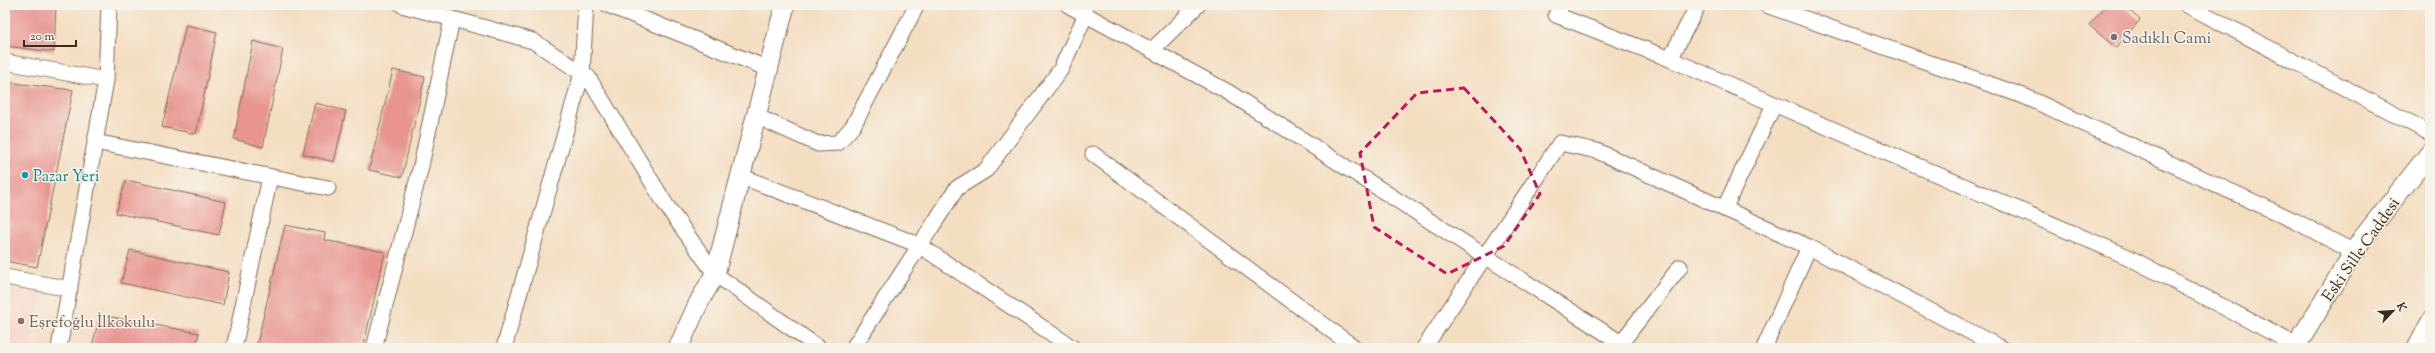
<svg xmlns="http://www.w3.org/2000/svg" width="2435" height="353" font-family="'Sorts Mill Goudy',serif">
	<rect width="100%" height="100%" fill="#f7f3e8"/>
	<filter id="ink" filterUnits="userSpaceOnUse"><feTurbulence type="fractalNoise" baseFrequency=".025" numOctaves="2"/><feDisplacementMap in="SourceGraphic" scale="8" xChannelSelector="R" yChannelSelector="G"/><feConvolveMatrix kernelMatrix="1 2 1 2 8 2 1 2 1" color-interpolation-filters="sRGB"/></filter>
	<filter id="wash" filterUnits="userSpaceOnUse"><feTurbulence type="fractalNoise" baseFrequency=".012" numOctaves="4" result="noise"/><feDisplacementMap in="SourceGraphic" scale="16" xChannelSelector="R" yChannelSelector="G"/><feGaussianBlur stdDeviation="0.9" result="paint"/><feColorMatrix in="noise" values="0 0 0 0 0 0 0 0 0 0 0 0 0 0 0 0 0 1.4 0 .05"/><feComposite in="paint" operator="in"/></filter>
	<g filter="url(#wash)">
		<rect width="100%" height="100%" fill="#f4dec2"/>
		<polygon fill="#f7d1c8" points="5,287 42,294 31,348 5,348"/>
		<g id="blocks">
			<g fill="#e89591">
				<polygon points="5,5 56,5 54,52 5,46"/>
				<polygon points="2106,5 2123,5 2140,20 2116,48 2089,25"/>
				<polygon points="186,25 217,32 196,134 162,127"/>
				<polygon points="253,41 283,49 263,147 234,139"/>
				<polygon points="393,70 425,77 402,177 369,170"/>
				<polygon points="5,82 73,90 37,267 5,261"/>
				<polygon points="315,103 346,111 334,162 303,154"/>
				<polygon points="126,180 226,202 219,235 116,213"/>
				<polygon points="285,225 325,233 324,240 385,252 363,348 256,348"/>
				<polygon points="130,250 229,272 223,305 121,283"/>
				<polygon points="100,315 199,333 196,348 92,346"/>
			</g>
		</g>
	</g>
	<g filter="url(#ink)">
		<use href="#blocks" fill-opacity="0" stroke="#7c6957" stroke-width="1"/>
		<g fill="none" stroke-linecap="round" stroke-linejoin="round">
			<defs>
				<g id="minor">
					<polyline points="402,5 533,41 588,77 666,205 715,274 819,348"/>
					<polyline points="608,5 769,69"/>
					<polyline points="1068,5 1228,92 1621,343"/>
					<polyline points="1562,5 1556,15 1670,59 2128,257 2296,345"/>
					<polyline points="1766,5 2026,97 2295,221 2354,252"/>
					<polyline points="2187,5 2430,133"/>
					<polyline points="1152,50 1198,5"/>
					<polyline points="1670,59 1698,5"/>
					<polyline points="5,62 106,80"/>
					<polyline points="756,116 818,144 838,143 853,126 917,5"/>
					<polyline points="95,142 328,188"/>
					<polyline points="1093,154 1355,348"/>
					<polyline points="740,176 919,245 1073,348"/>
					<polyline points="1724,209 1774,105"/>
					<polyline points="5,277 70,289"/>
					<polyline points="59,348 106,80 109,5"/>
					<polyline points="234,348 270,177"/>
					<polyline points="374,348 421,166 452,19"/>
					<polyline points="504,348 582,73 586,5"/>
					<polyline points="853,348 957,188 986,170 1061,69 1086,14"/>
					<polyline points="1424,348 1560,143 1597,151 1809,247 2001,348"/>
					<polyline points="1617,348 1680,267"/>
					<polyline points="1764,348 1809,247"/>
					<polyline points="2415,348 2430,319"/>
				</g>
				<g id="tertiary">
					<polyline points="678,348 699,302 715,274 785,5"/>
					<polyline points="2295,348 2362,239 2430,153"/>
				</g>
			</defs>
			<use href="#minor" stroke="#7c6957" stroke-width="17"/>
			<use href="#tertiary" stroke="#7c6957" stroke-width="21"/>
			<use href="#minor" stroke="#fff" stroke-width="15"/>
			<use href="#tertiary" stroke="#fff" stroke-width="19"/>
		</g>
	</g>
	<path fill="none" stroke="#c2185b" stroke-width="3" stroke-dasharray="8 5" stroke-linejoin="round" d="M1464,88L1520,149L1540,194L1504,246L1447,274L1374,227L1360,153L1417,93Z"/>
	<circle fill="#6b7280" stroke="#f7f3e8" stroke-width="1.5" cx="2114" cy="37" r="4"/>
	<circle fill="#0f9aa8" stroke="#f7f3e8" stroke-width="1.5" cx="25" cy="175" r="4"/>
	<circle fill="#8d6e63" stroke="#f7f3e8" stroke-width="1.5" cx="21" cy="321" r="4"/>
	<g text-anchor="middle" stroke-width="3" stroke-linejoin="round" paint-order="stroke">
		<g font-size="16" fill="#5b616d" stroke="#f7f3e8" text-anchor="start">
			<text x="2122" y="43">Sadıklı Cami</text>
		</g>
		<g font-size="16" fill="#0d838f" stroke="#f7f3e8" text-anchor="start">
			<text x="33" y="181">Pazar Yeri</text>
		</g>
		<g font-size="16" fill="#3b2a1e" stroke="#f7f3e8">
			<text transform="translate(2360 249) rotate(-55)" y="6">Eski Sille Caddesi</text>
		</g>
		<g font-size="16" fill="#785e54" stroke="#f7f3e8" text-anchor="start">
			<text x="29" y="327">Eşrefoğlu İlkokulu</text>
		</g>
	</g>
	<rect width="2435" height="353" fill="none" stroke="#f7f3e8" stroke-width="20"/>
	<g transform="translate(2393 311) rotate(65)" stroke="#f7f3e8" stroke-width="3" paint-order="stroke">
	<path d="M0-3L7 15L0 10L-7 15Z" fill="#3b2a1e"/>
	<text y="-6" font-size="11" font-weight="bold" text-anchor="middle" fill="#3b2a1e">K</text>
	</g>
	<path d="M24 40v6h52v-6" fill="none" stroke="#3b2a1e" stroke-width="2"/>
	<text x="30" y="40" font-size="12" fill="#3b2a1e" stroke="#f7f3e8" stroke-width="3" paint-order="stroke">20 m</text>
</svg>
